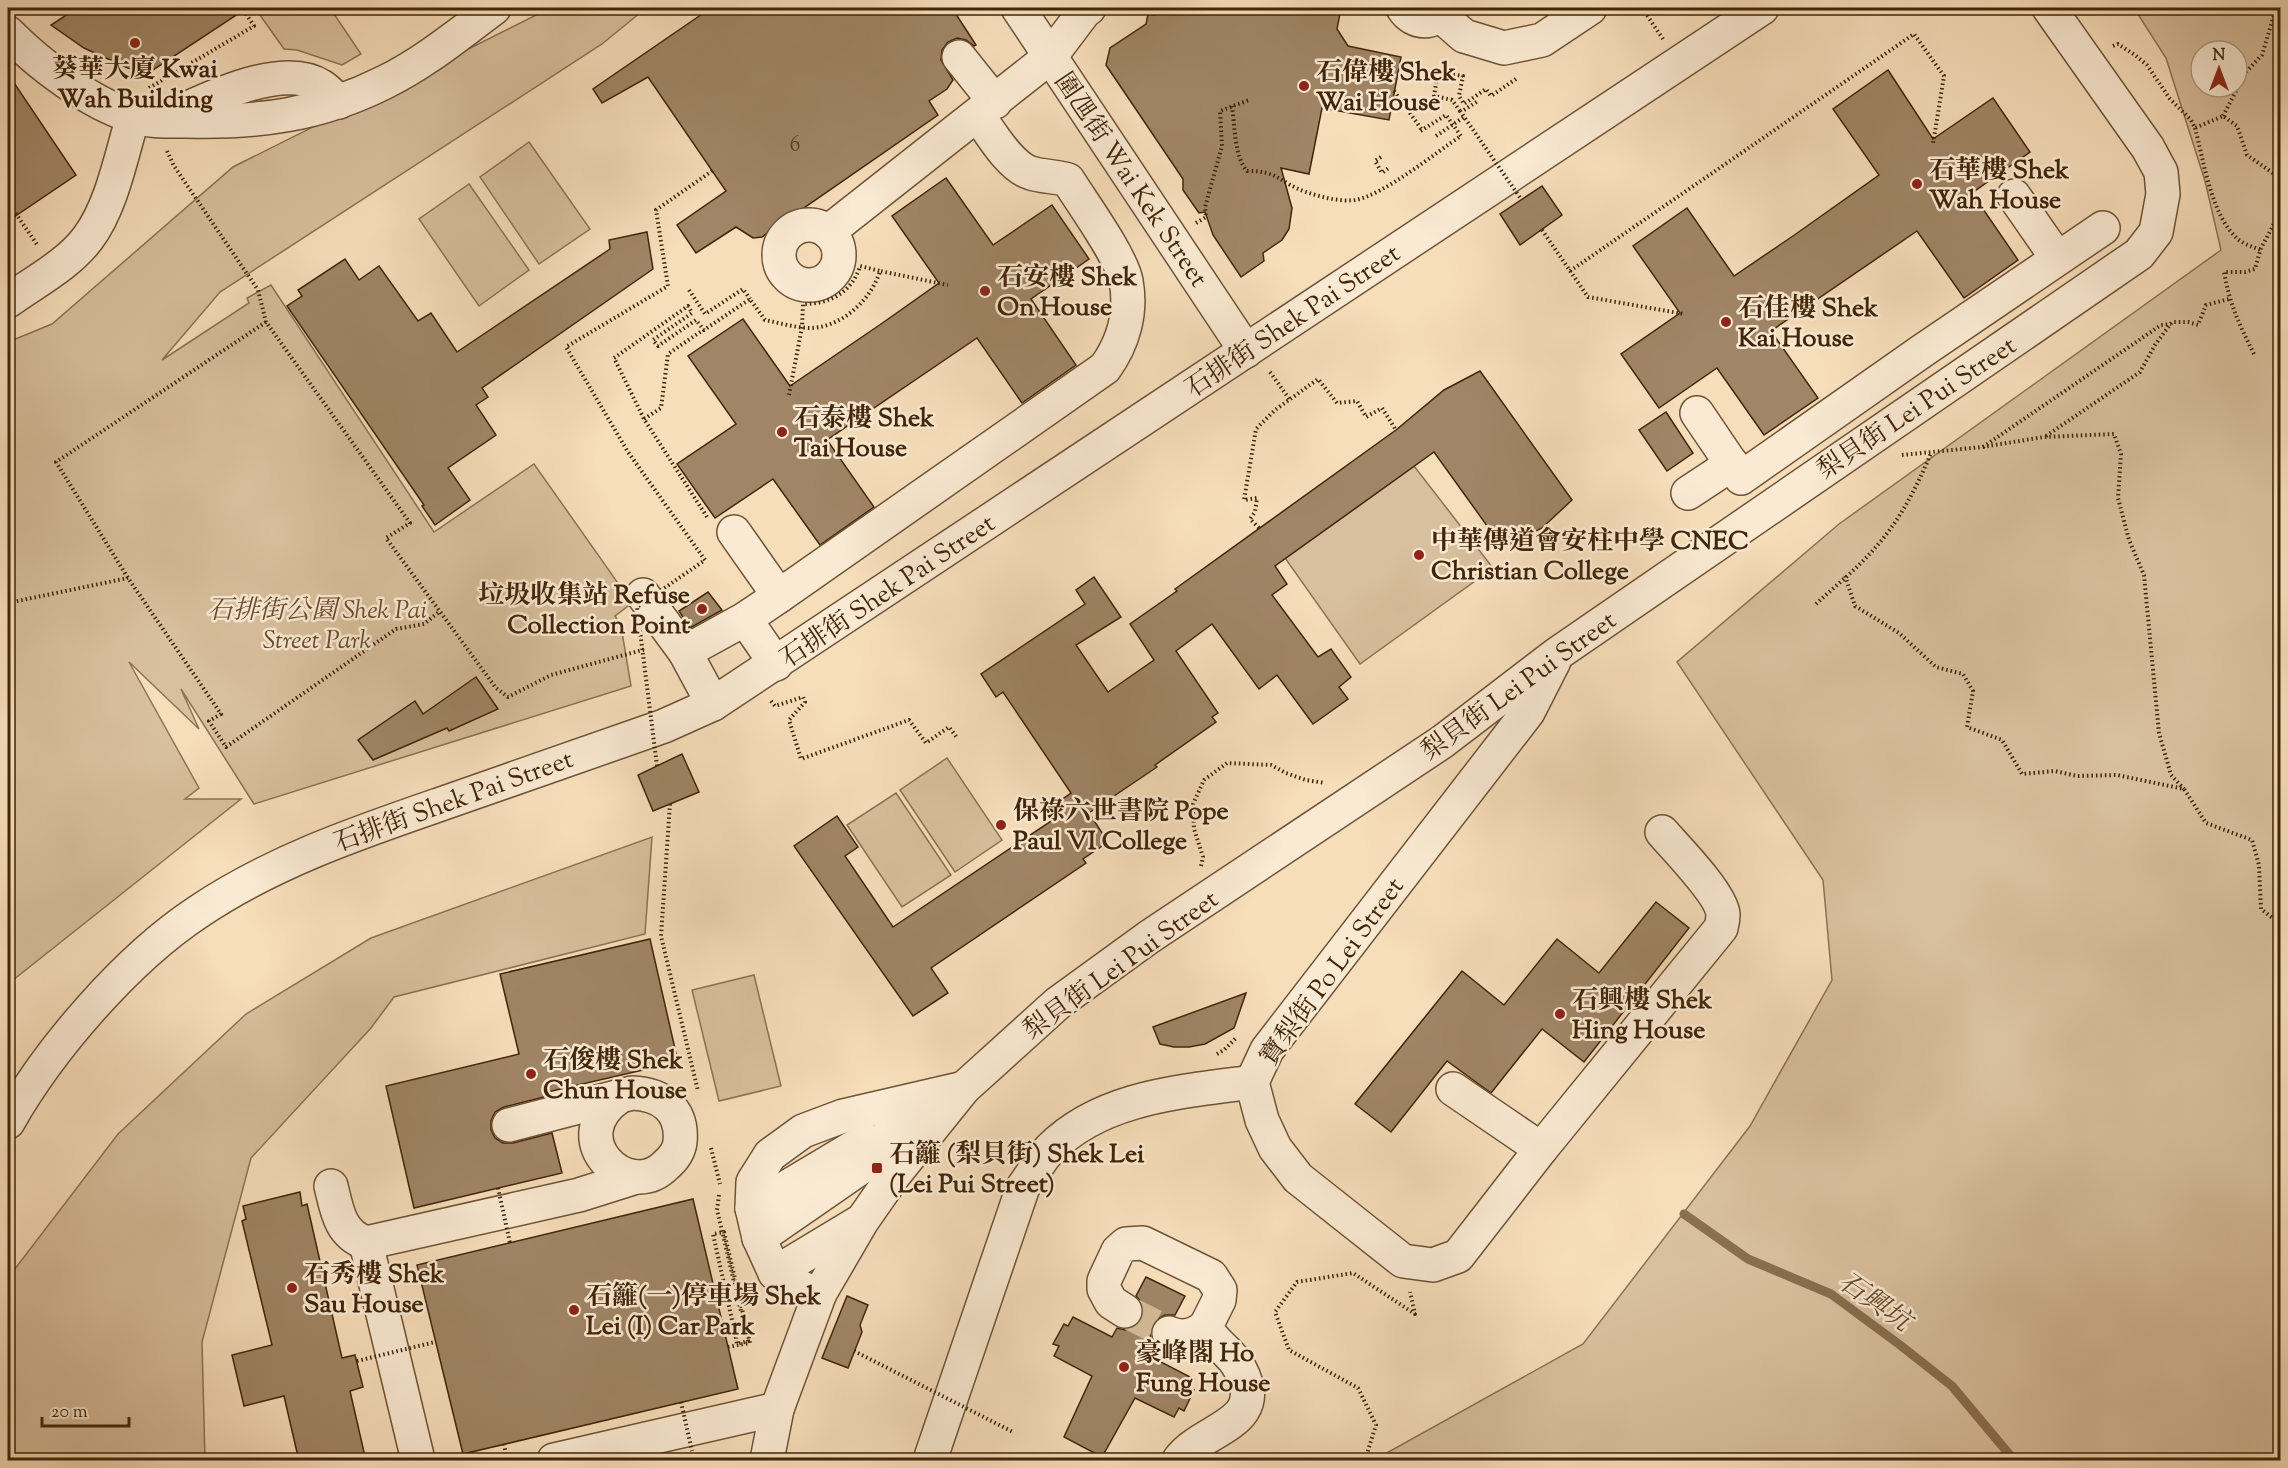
<svg xmlns="http://www.w3.org/2000/svg" width="2288" height="1468" font-family="'Sorts Mill Goudy','Noto Serif TC',serif">
	<rect width="100%" height="100%" fill="#f7debb"/>
	<filter id="stains"><feTurbulence type="fractalNoise" baseFrequency=".00333" numOctaves="4"/><feColorMatrix values="0 0 0 0 .2 0 0 0 0 .09 0 0 0 0 .02 0 0 0 .5 -.17"/></filter>
	<radialGradient id="worn" r=".72"><stop offset=".6" stop-color="#630" stop-opacity="0"/><stop offset="1" stop-color="#630" stop-opacity=".3"/></radialGradient>
	<g fill="#d8bf9d" stroke="#8c7253" stroke-width="1.5" fill-rule="evenodd">
		<polygon points="255,8 330,8 361,54 342,65 297,50 284,49"/>
		<polygon points="550,8 646,8 602,44 220,292 162,360 249,303 247,298 271,285 434,532 534,464 632,603 615,616 621,626 631,686 254,804 181,689 199,729 129,662 199,788 185,799 241,799 8,984 8,342 52,324 233,167"/>
		<path d="M2134,8H2280V1460H1374L1583,1344L1750,1126L1832,980L1823,880L1677,662L1839,524L2221,250L2205,181L2166,58ZM2201,51H2237V87H2201Z"/>
		<polygon points="529,142 590,229 539,264 480,177"/>
		<polygon points="469,184 529,270 479,306 419,219"/>
		<polygon points="1414,466 1493,568 1360,664 1285,558"/>
		<polygon points="947,758 1002,840 955,872 900,790"/>
		<polygon points="896,793 951,875 902,907 847,825"/>
		<polygon points="652,837 645,934 394,997 371,1028 251,1158 202,1342 205,1460 8,1460 8,1278 118,1134 246,1014 371,938"/>
		<polygon points="754,975 781,1086 719,1101 692,990"/>
	</g>
	<g fill="none" stroke-linecap="round" stroke-linejoin="round">
		<polyline stroke="#896e4f" stroke-width="9" points="1684,1214 1748,1259 1831,1294 1900,1345 1952,1386 2014,1460"/>
	</g>
	<g fill="#a08566" stroke="#412509" stroke-width="1.5">
		<polygon points="77,8 247,8 147,74 128,68 84,48 51,25"/>
		<polygon points="711,8 952,8 976,45 974,46 966,40 957,38 948,42 942,50 941,60 953,80 947,89 929,101 938,115 762,237 753,238 736,227 696,253 677,225 726,191 648,77 602,103 593,89"/>
		<polygon points="1167,8 1341,8 1337,29 1348,46 1401,57 1389,120 1322,108 1309,174 1281,168 1292,208 1289,229 1282,240 1263,253 1264,261 1241,277 1213,235 1205,212 1199,213 1183,190 1183,179 1106,65 1110,48 1146,24 1148,14 1155,15"/>
		<polygon points="1888,70 1933,139 1993,98 2030,152 1972,193 2018,260 1964,298 1917,231 1771,331 1818,398 1764,435 1717,368 1659,408 1621,354 1680,313 1633,246 1687,208 1734,276 1793,236 1879,175 1833,109"/>
		<polygon points="8,74 76,175 8,221"/>
		<polygon points="946,178 993,245 1052,205 1089,259 1031,299 1076,365 1022,403 977,338 827,440 874,507 820,545 773,479 715,518 677,464 736,424 688,356 743,319 790,386 881,324 939,283 892,216"/>
		<polygon points="1542,186 1562,215 1520,245 1500,214"/>
		<polygon points="647,232 653,269 482,388 488,397 476,405 496,435 448,468 470,500 435,525 422,506 424,505 287,306 302,296 298,290 345,259 359,280 379,266 418,321 431,313 457,352 610,249 609,240"/>
		<polygon points="1480,371 1572,500 1542,528 1503,548 1434,452 1275,566 1287,584 1272,595 1318,657 1331,649 1351,677 1339,687 1348,699 1313,724 1277,675 1259,689 1212,624 1176,651 1218,713 1212,717 1216,722 1155,765 1157,767 1089,813 1108,842 1083,859 1086,863 931,968 948,993 913,1016 794,846 837,816 858,847 845,856 893,927 1054,819 1047,810 1071,793 1003,692 996,697 981,674 1085,604 1076,590 1094,577 1121,617 1076,645 1108,692 1154,660 1130,624 1177,591 1175,589 1396,430 1444,390"/>
		<polygon points="1666,412 1693,453 1667,471 1639,430"/>
		<polygon points="708,592 722,610 690,628 679,611"/>
		<polygon points="476,677 498,709 449,731 447,728 373,760 358,740 415,701 423,714"/>
		<polygon points="682,754 699,792 653,811 638,775"/>
		<polygon points="1656,902 1689,928 1584,1062 1542,1029 1491,1093 1447,1061 1391,1132 1355,1104 1462,971 1504,1005 1557,939 1599,973"/>
		<polygon points="650,939 678,1062 543,1093 544,1097 504,1107 495,1112 491,1121 491,1130 495,1138 503,1143 513,1143 552,1133 562,1173 414,1208 386,1086 519,1054 500,974"/>
		<polygon points="1246,993 1234,1028 1205,1044 1189,1047 1174,1047 1160,1044 1153,1027"/>
		<polygon points="300,1192 302,1206 307,1204 342,1358 355,1355 363,1387 350,1391 366,1461 299,1461 284,1396 244,1406 232,1355 272,1345 242,1221 246,1219 243,1206"/>
		<polygon points="693,1199 738,1389 463,1454 417,1265"/>
		<polygon points="1146,1277 1185,1296 1175,1315 1165,1315 1157,1319 1151,1327 1150,1335 1154,1344 1160,1349 1155,1359 1194,1379 1189,1388 1194,1390 1184,1411 1179,1408 1174,1417 1135,1398 1102,1457 1064,1437 1092,1376 1054,1356 1059,1346 1053,1344 1064,1324 1068,1326 1073,1317 1112,1337 1117,1328 1125,1330 1134,1327 1141,1321 1144,1312 1142,1303 1136,1296"/>
		<polygon points="847,1296 868,1305 860,1325 862,1332 848,1368 822,1358"/>
	</g>
	<g fill="none" stroke-linecap="round" stroke-linejoin="round">
		<polyline stroke="#d3b997" stroke-width="33" stroke-dasharray="33 16" stroke-linecap="butt" points="1125,1311 1169,1333"/>
		<defs>
			<g id="minor">
				<polyline points="1018,8 1246,351"/>
				<path d="M1403,8C1414,25 1435,25 1445,8"/>
				<polyline points="1440,15 1464,36 1504,48 1542,40 1590,8"/>
				<path d="M8,33C39,64 89,103 132,116C148,122 169,121 186,121C258,123 320,115 385,82C424,63 459,34 494,8"/>
				<polyline points="959,57 995,102"/>
				<path d="M169,117C205,100 283,61 321,86C328,90 333,97 339,102"/>
				<polyline points="2014,196 2057,258"/>
				<circle cx="809" cy="255" r="30"/>
				<polyline points="828,232 1050,57 1084,12 1089,8"/>
				<path d="M8,301C34,282 68,265 88,238C112,206 121,156 133,117"/>
				<polyline points="1697,413 1741,478 1922,351 2103,228"/>
				<polyline points="1688,493 1732,464"/>
				<polyline points="734,532 779,596"/>
				<path d="M643,595L685,652L745,619L779,596L1105,368C1123,343 1132,313 1126,281C1121,256 1083,204 1068,180C1056,176 1043,177 1031,173C1010,167 990,132 978,115"/>
				<polyline points="745,619 776,664"/>
				<polyline points="685,652 713,704"/>
				<path d="M1554,661L1528,712L1267,1050L1252,1082L1262,1120L1275,1148L1298,1178L1403,1261L1433,1265L1458,1256L1541,1149L1721,928C1722,924 1723,919 1723,914C1721,894 1677,849 1662,832"/>
				<polyline points="1453,1089 1541,1149"/>
				<path d="M8,1122C50,1048 127,959 198,912C272,862 357,833 441,804C515,778 589,752 664,726L713,704L1762,8"/>
				<path d="M509,1125L632,1093C662,1094 683,1110 680,1142C679,1151 673,1159 666,1165C628,1204 560,1138 619,1097"/>
				<path d="M331,1186C337,1211 340,1234 366,1243L579,1195L636,1177"/>
				<polyline points="752,1208 866,1140"/>
				<polyline points="759,1238 879,1155 894,1123 912,1102"/>
				<polyline points="366,1243 418,1460"/>
				<polyline points="775,1273 858,1223"/>
				<polyline points="820,1293 804,1289 775,1273 759,1238 752,1208 753,1182 770,1155 803,1131 843,1116 964,1088"/>
				<path d="M1125,1311L1111,1302L1104,1289V1281L1118,1251L1126,1244L1143,1243L1211,1276L1220,1290L1219,1300L1206,1326C1212,1344 1230,1349 1240,1369C1270,1425 1203,1427 1179,1460"/>
				<path d="M1169,1333C1182,1339 1195,1336 1206,1326"/>
				<polyline points="554,1460 777,1409"/>
				<polyline points="767,1460 777,1409 820,1293 862,1221 894,1175 964,1088 1058,1003 1149,937 1442,742 1557,654 2139,254 2156,232 2163,194 2161,172 2148,148 2049,8"/>
				<path d="M930,1460L1023,1187C1032,1175 1040,1160 1050,1149C1103,1096 1182,1092 1252,1082"/>
			</g>
		</defs>
		<use href="#minor" stroke="#6e5336" stroke-width="36"/>
		<g stroke="#412509" stroke-width="4" stroke-dasharray="1.5 3" stroke-linecap="butt">
			<polyline points="1642,8 1663,39"/>
			<polyline points="2113,46 2118,44 2135,55 2147,65 2170,99 2191,120 2195,128 2223,116 2237,126 2247,155 2280,178"/>
			<polyline points="149,88 254,26 242,8"/>
			<polyline points="1394,91 1422,130"/>
			<path d="M1232,106C1235,126 1234,156 1247,171C1277,170 1280,183 1306,192C1321,197 1339,202 1355,200C1384,195 1435,153 1461,136L1446,115L1419,132"/>
			<polyline points="1464,110 1478,101"/>
			<polyline points="1460,111 1452,100 1434,96 1438,72 1463,76 1459,96 1464,104 1486,89 1491,96 1516,79"/>
			<polyline points="2223,116 2246,72 2262,55 2276,8"/>
			<path d="M2195,128C2204,161 2211,217 2239,240C2246,245 2253,247 2261,250"/>
			<polyline points="167,151 174,166 258,290 266,322 410,523 386,538 496,688 508,697 551,675 646,649"/>
			<polyline points="1381,157 1375,161 1382,173 1390,167"/>
			<polyline points="8,202 38,246"/>
			<polyline points="1196,223 1206,217 1205,207 1222,146 1220,111 1249,100"/>
			<polyline points="1542,230 1588,297 1684,314"/>
			<polyline points="1570,271 1914,34 1944,76 1933,144"/>
			<polyline points="689,290 705,314 743,289 750,299"/>
			<polyline points="266,322 56,462 128,578 221,714 209,721 226,747 396,629 424,624 439,612"/>
			<path d="M2254,354C2239,324 2230,305 2224,272H2245L2255,269L2261,248L2273,226L2280,204"/>
			<polyline points="1270,372 1290,400"/>
			<path d="M789,395L802,327L803,304C829,304 852,293 860,266L880,271"/>
			<polyline points="644,419 661,408 668,354 703,330"/>
			<polyline points="2046,436 2140,372 2155,345 2172,322 2188,322 2198,325 2206,305 2229,299"/>
			<polyline points="1983,447 2161,325 2171,324"/>
			<polyline points="1902,455 1982,447 2044,437 2114,434 2121,454 2118,498 2129,540 2144,575 2159,733 2171,775 2184,789"/>
			<path d="M707,517L644,419L614,358L688,306L692,313L653,340L658,346L696,320L704,330L750,299L765,320C780,323 796,328 811,328C842,327 871,300 880,271L948,285"/>
			<polyline points="1259,528 1250,519 1255,512 1257,498 1244,500 1256,429 1275,410 1318,379 1337,403 1357,401 1366,417 1382,408 1396,430"/>
			<polyline points="705,560 628,452 566,347 668,286 656,210 712,171"/>
			<polyline points="1845,576 1855,606 1899,633 1936,667 1963,674 1973,691 1967,727 2002,740 2022,774 2055,771 2077,776 2117,775 2184,789 2206,823 2252,840 2259,865 2261,909 2280,924"/>
			<polyline points="8,603 128,578"/>
			<path d="M1816,604C1835,586 1857,569 1874,549C1899,522 1917,487 1931,453"/>
			<polyline points="771,701 775,706 803,697 805,702 789,720 801,759 909,720 926,743 949,727 958,739"/>
			<polyline points="670,804 661,936 698,1091"/>
			<polyline points="1201,866 1203,857 1194,829 1193,804 1204,780 1227,763 1271,765 1286,773 1306,780 1325,783"/>
			<polyline points="1217,1054 1224,1050 1236,1038"/>
			<polyline points="711,1148 720,1184"/>
			<polyline points="719,1195 717,1210 748,1341 737,1344 736,1338"/>
			<polyline points="504,1444 507,1460"/>
			<polyline points="1365,1460 1376,1425 1358,1388 1289,1350 1275,1312 1297,1282 1353,1273 1415,1314 1410,1292"/>
		</g>
		<use href="#minor" stroke="#faead3" stroke-width="33"/>
		<g stroke="#412509" stroke-width="4" stroke-dasharray="1.5 3" stroke-linecap="butt">
			<polyline points="1460,111 1521,199"/>
			<polyline points="1436,136 1464,117"/>
			<polyline points="657,766 637,607 705,560"/>
			<polyline points="498,1188 510,1243"/>
			<polyline points="728,1347 750,1343 724,1232 713,1234 736,1338"/>
			<polyline points="854,1351 1013,1432"/>
			<polyline points="357,1361 435,1342"/>
			<polyline points="681,1402 692,1451"/>
		</g>
	</g>
	<g fill="#8f2418" stroke="#faead3" stroke-width="2">
		<circle cx="135" cy="43" r="6"/>
		<circle cx="1304" cy="86" r="6"/>
		<circle cx="1917" cy="184" r="6"/>
		<circle cx="985" cy="291" r="6"/>
		<circle cx="1726" cy="322" r="6"/>
		<circle cx="782" cy="432" r="6"/>
		<circle cx="1419" cy="555" r="6"/>
		<circle cx="702" cy="609" r="6"/>
		<circle cx="1001" cy="825" r="6"/>
		<circle cx="1560" cy="1014" r="6"/>
		<circle cx="531" cy="1074" r="6"/>
		<rect x="871" y="1162" width="12" height="12" rx="3"/>
		<circle cx="292" cy="1288" r="6"/>
		<circle cx="574" cy="1310" r="6"/>
		<circle cx="1124" cy="1367" r="6"/>
	</g>
	<g text-anchor="middle" stroke-width="5" stroke-linejoin="round" paint-order="stroke">
		<g font-size="22" fill="#593d20">
			<text x="795" y="151">6</text>
		</g>
		<g font-size="26" font-weight="bold" fill="#412509" stroke="#faead3" text-anchor="start">
			<text x="135" y="77" text-anchor="middle">葵華大廈 Kwai<tspan x="135" dy="30">Wah Building</tspan></text>
			<text x="1316" y="80">石偉樓 Shek<tspan x="1316" dy="30">Wai House</tspan></text>
			<text x="1929" y="178">石華樓 Shek<tspan x="1929" dy="30">Wah House</tspan></text>
			<text x="997" y="285">石安樓 Shek<tspan x="997" dy="30">On House</tspan></text>
			<text x="1738" y="316">石佳樓 Shek<tspan x="1738" dy="30">Kai House</tspan></text>
			<text x="794" y="426">石泰樓 Shek<tspan x="794" dy="30">Tai House</tspan></text>
			<text x="1431" y="549">中華傳道會安柱中學 CNEC<tspan x="1431" dy="30">Christian College</tspan></text>
			<text x="690" y="603" text-anchor="end">垃圾收集站 Refuse<tspan x="690" dy="30">Collection Point</tspan></text>
			<text x="1013" y="819">保祿六世書院 Pope<tspan x="1013" dy="30">Paul VI College</tspan></text>
			<text x="1572" y="1008">石興樓 Shek<tspan x="1572" dy="30">Hing House</tspan></text>
			<text x="543" y="1068">石俊樓 Shek<tspan x="543" dy="30">Chun House</tspan></text>
			<text x="889" y="1162">石籬 (梨貝街) Shek Lei<tspan x="889" dy="30">(Lei Pui Street)</tspan></text>
			<text x="304" y="1282">石秀樓 Shek<tspan x="304" dy="30">Sau House</tspan></text>
			<text x="586" y="1304">石籬(一)停車場 Shek<tspan x="586" dy="30">Lei (I) Car Park</tspan></text>
			<text x="1136" y="1361">豪峰閣 Ho<tspan x="1136" dy="30">Fung House</tspan></text>
		</g>
		<g font-size="26" fill="#412509" stroke="#faead3">
			<text transform="translate(1132 179) rotate(56)" y="9">圍乪街 Wai Kek Street</text>
			<text transform="translate(1292 320) rotate(-34)" y="9">石排街 Shek Pai Street</text>
			<text transform="translate(1916 407) rotate(-34)" y="9">梨貝街 Lei Pui Street</text>
			<text transform="translate(887 590) rotate(-34)" y="9">石排街 Shek Pai Street</text>
			<text transform="translate(1518 685) rotate(-36)" y="9">梨貝街 Lei Pui Street</text>
			<text transform="translate(453 800) rotate(-20)" y="9">石排街 Shek Pai Street</text>
			<text transform="translate(1120 964) rotate(-36)" y="9">梨貝街 Lei Pui Street</text>
			<text transform="translate(1331 971) rotate(-54)" y="9">寶梨街 Po Lei Street</text>
		</g>
		<g font-size="26" font-style="italic" fill="#674c2e" stroke="#faead3">
			<text x="317" y="618">石排街公園 Shek Pai<tspan x="317" dy="30">Street Park</tspan></text>
		</g>
		<g font-size="27" font-style="italic" fill="#654a2c" stroke="#faead3">
			<text transform="translate(1875 1301) rotate(35)" y="9">石興坑</text>
		</g>
	</g>
	<rect width="2288" height="1468" fill="none" stroke="#f7debb" stroke-width="30"/>
	<rect x="9" y="9" width="2270" height="1450" fill="none" stroke="#412509" stroke-width="3"/>
	<rect x="15" y="15" width="2258" height="1438" fill="none" stroke="#412509" stroke-width="1.5"/>
	<g transform="translate(2219 69)"><circle r="28" fill="#faead3" stroke="#b09b82" stroke-width="1.5"/>
	<path d="M0-4.5L10 22L0 15L-10 22Z" fill="#8f2418"/>
	<text y="-9" font-size="16" font-weight="bold" text-anchor="middle" fill="#412509">N</text>
	</g>
	<path d="M42 1417v9h87v-9" fill="none" stroke="#412509" stroke-width="3"/>
	<text x="51" y="1417" font-size="18" fill="#412509" stroke="#faead3" stroke-width="4.5" paint-order="stroke">20 m</text>
	<rect width="100%" height="100%" filter="url(#stains)"/>
	<rect width="100%" height="100%" fill="url(#worn)"/>
</svg>
